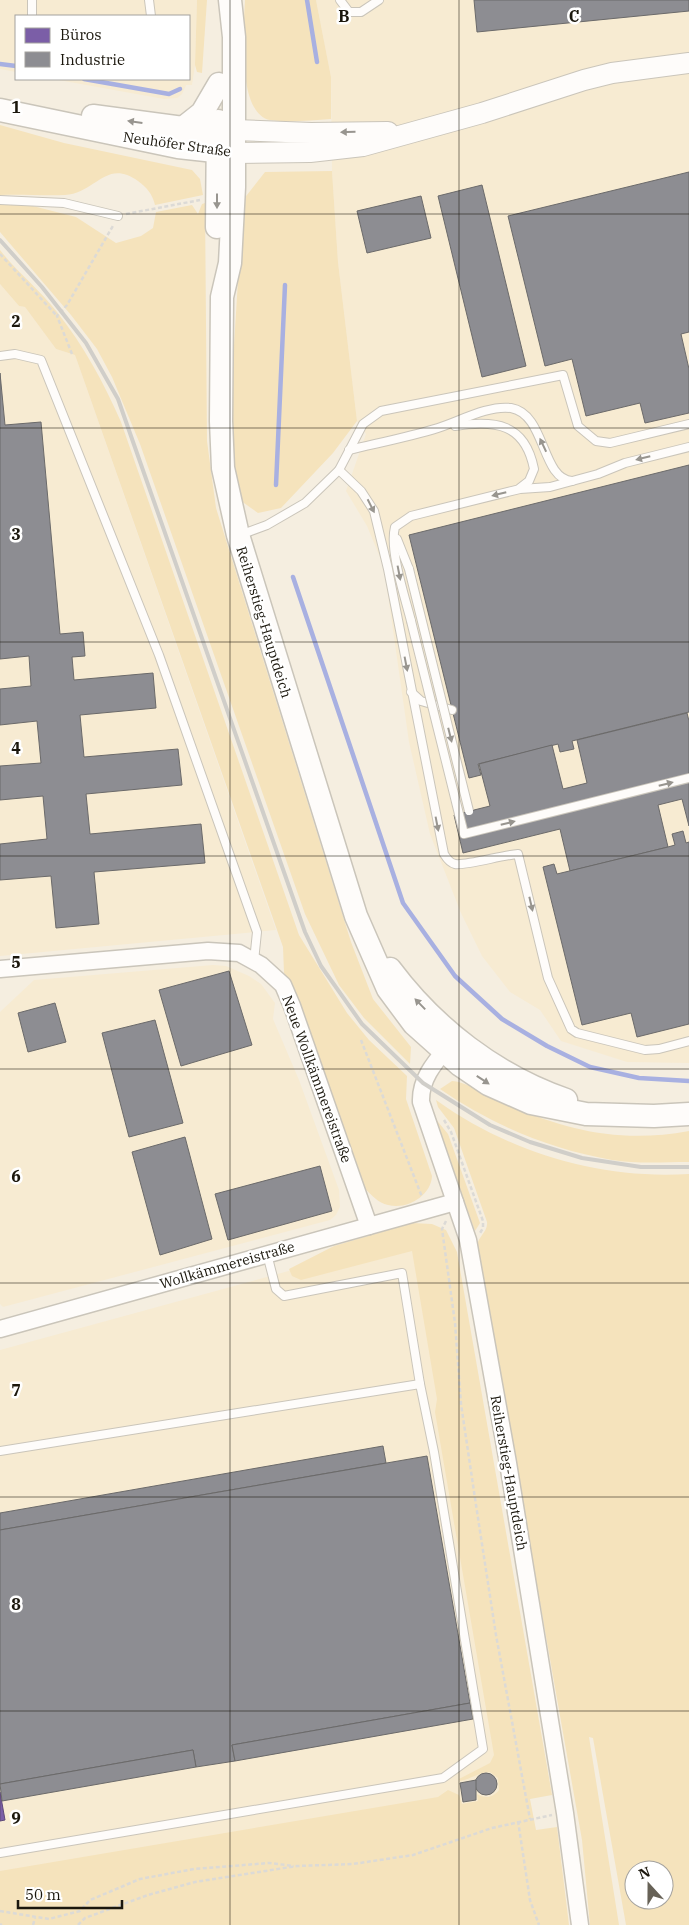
<svg xmlns="http://www.w3.org/2000/svg" width="689" height="1925" font-family="'IBM Plex Serif',serif">
	<rect width="100%" height="100%" fill="#f5eee0"/>
	<g fill="#f7ebd2">
		<polygon points="0,0 197,0 195,65 192,85 186,85 182,94 177,98 164,99 53,79 189,79 189,16 16,16 16,72 0,69"/>
		<polygon points="316,0 689,0 689,1063 627,1062 561,1041 540,1010 510,992 482,956 461,913 430,834 409,742 384,567 367,526 346,491 366,434 357,421 338,262 332,171 331,77"/>
		<polygon points="0,284 19,306 25,307 56,349 75,355 276,930 0,956"/>
		<polygon points="213,965 226,966 249,976 261,984 275,1003 273,1019 299,1080 339,1190 340,1207 336,1215 330,1220 3,1307 0,1304 0,1012 34,980"/>
		<polygon points="420,1235 507,1800 0,1886 0,1350"/>
	</g>
	<g fill="#f5e3bc" fill-rule="evenodd">
		<polygon points="197,0 207,0 202,73 197,72 195,65"/>
		<path d="M245,0H316L331,77V119C312,120 289,123 270,120C236,113 244,26 245,0Z"/>
		<path d="M0,125L64,143L192,170L200,179L203,195L155,205C152,193 147,188 138,181C106,158 96,193 65,195C44,196 22,194 0,195Z"/>
		<polygon points="332,171 338,262 357,421 333,453 281,508 258,513 237,498 229,426 243,200 265,172"/>
		<polygon points="0,203 21,203 76,217 116,243 141,236 153,228 156,212 192,205 198,214 202,204 205,203 207,441 216,508 351,942 373,999 411,1047 410,1064 364,1018 339,985 305,914 140,444 112,377 97,349 71,315 0,232"/>
		<path d="M0,250C17,272 40,290 57,312C84,346 104,383 121,422L299,935L347,1013L369,1040L407,1076L406,1099L432,1176C431,1196 407,1210 388,1205C378,1203 372,1195 365,1189L301,1005L292,984L284,973L283,947L75,355L56,349L25,307L19,306L0,284Z"/>
		<path d="M452,1081C465,1081 498,1100 511,1106C571,1132 624,1143 689,1131V1162C664,1162 637,1164 612,1160C549,1149 492,1125 440,1089Z"/>
		<path d="M436,1100C508,1152 600,1180 689,1174V1925H626L593,1738L589,1737L619,1925H590L582,1840L477,1246C478,1236 488,1232 487,1222L454,1128L438,1107ZM634,1870H664V1900H634Z"/>
		<polygon points="434,1117 448,1134 480,1223 475,1231"/>
		<path d="M412,1223L432,1224L446,1230L457,1252L552,1795L530,1799L536,1830L557,1827L569,1925H0V1871L438,1797L448,1790L459,1795L462,1804L478,1801L477,1794C485,1799 493,1798 499,1790L498,1778L490,1772C480,1772 471,1779 460,1781L459,1779L490,1763L494,1755L435,1412L437,1399L412,1251L301,1280L292,1276L289,1269L334,1246Z"/>
	</g>
	<polygon fill="#7b5ea7" stroke="#5e4979" points="0,1792 5,1820 0,1821"/>
	<g fill="#8d8d92" stroke="#6b6a6a">
		<polygon points="474,0 689,0 689,11 477,32"/>
		<polygon points="689,172 689,332 681,334 689,369 689,413 645,423 640,403 586,416 572,359 545,366 508,216"/>
		<polygon points="482,185 526,366 482,377 438,196"/>
		<polygon points="421,196 431,238 367,253 357,211"/>
		<polygon points="0,373 5,425 41,422 60,634 83,632 85,656 72,657 74,680 153,673 156,708 80,715 84,757 178,749 182,785 86,794 90,834 201,824 205,863 94,872 99,924 56,928 51,876 0,880 0,844 47,839 43,796 0,800 0,766 41,763 37,721 0,725 0,689 31,686 29,656 0,659"/>
		<polygon points="689,465 689,712 572,741 574,749 560,752 558,744 478,764 481,775 469,778 409,535"/>
		<polygon points="687,713 689,721 689,826 682,799 658,805 668,847 570,871 560,829 463,853 454,815 490,806 479,764 552,745 563,789 587,783 577,740"/>
		<polygon points="683,831 686,843 689,842 689,1024 637,1037 631,1013 582,1025 543,867 554,864 557,874 668,847 675,845 672,834"/>
		<polygon points="229,971 252,1045 181,1066 159,990"/>
		<polygon points="55,1003 66,1042 28,1052 18,1013"/>
		<polygon points="155,1020 183,1123 129,1137 102,1033"/>
		<polygon points="185,1137 212,1239 160,1255 132,1152"/>
		<polygon points="320,1166 332,1211 228,1240 215,1194"/>
		<polygon points="383,1446 386,1463 0,1530 0,1513"/>
		<polygon points="427,1456 470,1703 232,1745 235,1761 196,1767 193,1750 0,1784 0,1530"/>
		<polygon points="470,1703 473,1719 235,1761 232,1745"/>
		<polygon points="193,1750 196,1767 2,1801 0,1784"/>
		<circle cx="486" cy="1784" r="11"/>
		<polygon points="476,1780 476,1800 463,1802 460,1783"/>
	</g>
	<g fill="none" stroke-linecap="round" stroke-linejoin="round">
		<g stroke="#a8b0e1" stroke-width="4.5">
			<polyline points="307,0 317,62"/>
			<polyline points="0,64 16,66"/>
			<polyline points="84,79 169,94 180,89"/>
			<polyline points="276,485 285,285"/>
			<polyline points="293,577 403,903 455,976 502,1019 547,1046 590,1067 639,1078 689,1081"/>
		</g>
		<defs>
			<g id="service">
				<polyline points="32,0 32,16"/>
				<polyline points="149,0 151,16"/>
				<polyline points="340,0 349,12 361,12 379,0"/>
				<polyline points="0,200 64,203 118,216"/>
				<polyline points="0,356 15,354 41,360 159,655 257,932 254,961"/>
				<path d="M455,426C495,420 525,423 534,469L529,481L520,488"/>
				<path d="M349,450C378,443 409,437 438,428C460,421 488,405 511,408C546,414 541,479 572,481"/>
				<path d="M339,470L361,491L374,511L388,569L444,854C447,859 450,863 455,864C466,866 502,855 518,854L548,978L571,1029L577,1033L645,1050L659,1049L689,1041"/>
				<polyline points="240,535 267,525 305,503 339,470 363,424 381,411 563,375 578,426 596,441 610,443 689,424"/>
				<polyline points="397,539 409,569"/>
				<path d="M411,621C405,597 389,550 395,527L411,516L520,489L550,487L598,474L625,463L689,447"/>
				<polyline points="411,692 421,701 452,710"/>
				<polyline points="459,814 464,834 689,778"/>
				<polyline points="267,1254 276,1289 284,1296 402,1273 420,1384"/>
				<polyline points="0,1451 420,1384 434,1452 483,1749 443,1778 0,1853"/>
			</g>
			<g id="minor">
				<polyline points="0,969 208,951 239,953 261,965 283,985 292,1006 369,1226"/>
				<path d="M451,1043C436,1061 420,1078 421,1102L468,1240L508,1463L565,1813L580,1925"/>
				<polyline points="0,1329 455,1202"/>
			</g>
			<g id="tertiary">
				<polyline points="234,130 311,133 388,132"/>
				<polyline points="234,153 310,152 363,146 482,113 584,80 612,73 689,63"/>
			</g>
			<g id="secondary">
				<polyline points="230,0 234,37 234,187 230,263 222,297 221,421 223,468 238,535 356,916 388,989 414,1024 460,1065 488,1084 531,1103 586,1114 654,1116 689,1114"/>
				<polyline points="0,110 178,147 233,153"/>
				<polyline points="93,116 183,128 233,130"/>
				<polyline points="183,128 202,113 219,84"/>
				<polyline points="217,227 218,121"/>
				<path d="M390,969C434,1028 496,1076 566,1100"/>
			</g>
		</defs>
		<use href="#service" stroke="#cac5ba" stroke-width="10"/>
		<use href="#minor" stroke="#cac5ba" stroke-width="19"/>
		<use href="#tertiary" stroke="#cac5ba" stroke-width="22"/>
		<use href="#secondary" stroke="#cac5ba" stroke-width="25"/>
		<g stroke="#dcdad6" stroke-width="2.5" stroke-dasharray="4 2.5" stroke-linecap="butt">
			<polyline points="126,214 200,200"/>
			<polyline points="0,254 57,316"/>
			<polyline points="72,354 57,316 67,305 114,224"/>
			<polyline points="361,1040 422,1197"/>
			<polyline points="444,1120 451,1132 483,1221 483,1228 480,1233"/>
			<polyline points="446,1221 442,1229 455,1323 461,1404 476,1505 496,1635 530,1819"/>
			<polyline points="518,1821 530,1900 539,1925"/>
			<polyline points="0,1911 49,1919 80,1911 90,1900 140,1879 194,1869 269,1863 294,1866"/>
			<polyline points="0,1924 2,1925"/>
			<polyline points="33,1925 35,1918"/>
			<polyline points="78,1925 85,1918 148,1895 195,1882 297,1866 353,1864 413,1855 492,1828 552,1815"/>
		</g>
		<use href="#service" stroke="#fefcfa" stroke-width="8"/>
		<use href="#minor" stroke="#fefcfa" stroke-width="16"/>
		<use href="#tertiary" stroke="#fefcfa" stroke-width="20"/>
		<use href="#secondary" stroke="#fefcfa" stroke-width="22"/>
		<polyline stroke="#d0cec9" stroke-width="4" points="0,240 42,287 86,343 118,399 305,932 321,966 362,1024 423,1083 490,1125 530,1142 582,1158 641,1167 689,1167"/>
		<defs>
			<g id="service-bridge">
				<polyline points="409,569 469,811"/>
				<polyline points="411,621 459,814"/>
			</g>
		</defs>
		<use href="#service-bridge" stroke="#cac5ba" stroke-width="10" stroke-linecap="butt"/>
		<use href="#service-bridge" stroke="#fefcfa" stroke-width="8"/>
	</g>
	<defs><path id="oneway-solid" d="M-6-.8H1V-3.2L6.5 0L1 3.2V.8H-6Z" transform="scale(1.25)"/></defs>
	<g fill="#98958f">
		<use href="#oneway-solid" transform="translate(135 122) rotate(-172)"/>
		<use href="#oneway-solid" transform="translate(348 132) rotate(179)"/>
		<use href="#oneway-solid" transform="translate(217 201) rotate(90)"/>
		<use href="#oneway-solid" transform="translate(543 445) rotate(-115)"/>
		<use href="#oneway-solid" transform="translate(643 458) rotate(166)"/>
		<use href="#oneway-solid" transform="translate(499 494) rotate(166)"/>
		<use href="#oneway-solid" transform="translate(371 506) rotate(63)"/>
		<use href="#oneway-solid" transform="translate(399 573) rotate(79)"/>
		<use href="#oneway-solid" transform="translate(406 664) rotate(79)"/>
		<use href="#oneway-solid" transform="translate(450 735) rotate(76)"/>
		<use href="#oneway-solid" transform="translate(666 784) rotate(-14)"/>
		<use href="#oneway-solid" transform="translate(508 823) rotate(-14)"/>
		<use href="#oneway-solid" transform="translate(437 824) rotate(79)"/>
		<use href="#oneway-solid" transform="translate(531 904) rotate(77)"/>
		<use href="#oneway-solid" transform="translate(420 1004) rotate(-134)"/>
		<use href="#oneway-solid" transform="translate(483 1080) rotate(33)"/>
	</g>
	<path fill="none" stroke="#1b170d" stroke-width="1" stroke-opacity="0.55" d="M230,0V1925M459,0V1925M0,214H689M0,428H689M0,642H689M0,856H689M0,1069H689M0,1283H689M0,1497H689M0,1711H689"/>
	<g text-anchor="middle" stroke-width="5" stroke-linejoin="round" paint-order="stroke">
		<g font-size="14" fill="#1b170d" stroke="#fff">
			<text transform="translate(177 144) rotate(8)" y="5">Neuhöfer Straße</text>
			<text transform="translate(264 622) rotate(73)" y="5">Reiherstieg-Hauptdeich</text>
			<text transform="translate(317 1079) rotate(70)" y="5">Neue Wollkämmereistraße</text>
			<text transform="translate(227 1265) rotate(-16)" y="5">Wollkämmereistraße</text>
			<text transform="translate(509 1473) rotate(80)" y="5">Reiherstieg-Hauptdeich</text>
		</g>
	</g>
	<g font-size="16" text-anchor="middle" font-weight="bold" fill="#1b170d" stroke="#fff" stroke-width="5" stroke-linejoin="round" paint-order="stroke">
		<text x="344" y="22">B</text>
		<text x="574" y="22">C</text>
		<text x="16" y="113">1</text>
		<text x="16" y="327">2</text>
		<text x="16" y="540">3</text>
		<text x="16" y="754">4</text>
		<text x="16" y="968">5</text>
		<text x="16" y="1182">6</text>
		<text x="16" y="1396">7</text>
		<text x="16" y="1610">8</text>
		<text x="16" y="1824">9</text>
	</g>
	<rect x="15" y="15" width="175" height="65" fill="#ffffff" stroke="#a4a29e"/>
	<rect x="25" y="28" width="25" height="15" fill="#7b5ea7" stroke="#a4a29e"/>
	<text x="60" y="40" font-size="15" fill="#1b170d">Büros</text>
	<rect x="25" y="52" width="25" height="15" fill="#8d8d92" stroke="#a4a29e"/>
	<text x="60" y="65" font-size="15" fill="#1b170d">Industrie</text>
	<g transform="translate(649 1885) rotate(339)"><circle r="24" fill="#ffffff" stroke="#a4a29e"/>
	<path d="M0-4L9 19L0 12L-9 19Z" fill="#676257"/>
	<text y="-8" font-size="14" font-weight="bold" text-anchor="middle" fill="#1b170d">N</text>
	</g>
	<path d="M18 1900v8h104v-8" fill="none" stroke="#1b170d" stroke-width="2.5"/>
	<text x="25" y="1900" font-size="15" fill="#1b170d" stroke="#ffffff" stroke-width="4" paint-order="stroke">50 m</text>
</svg>
